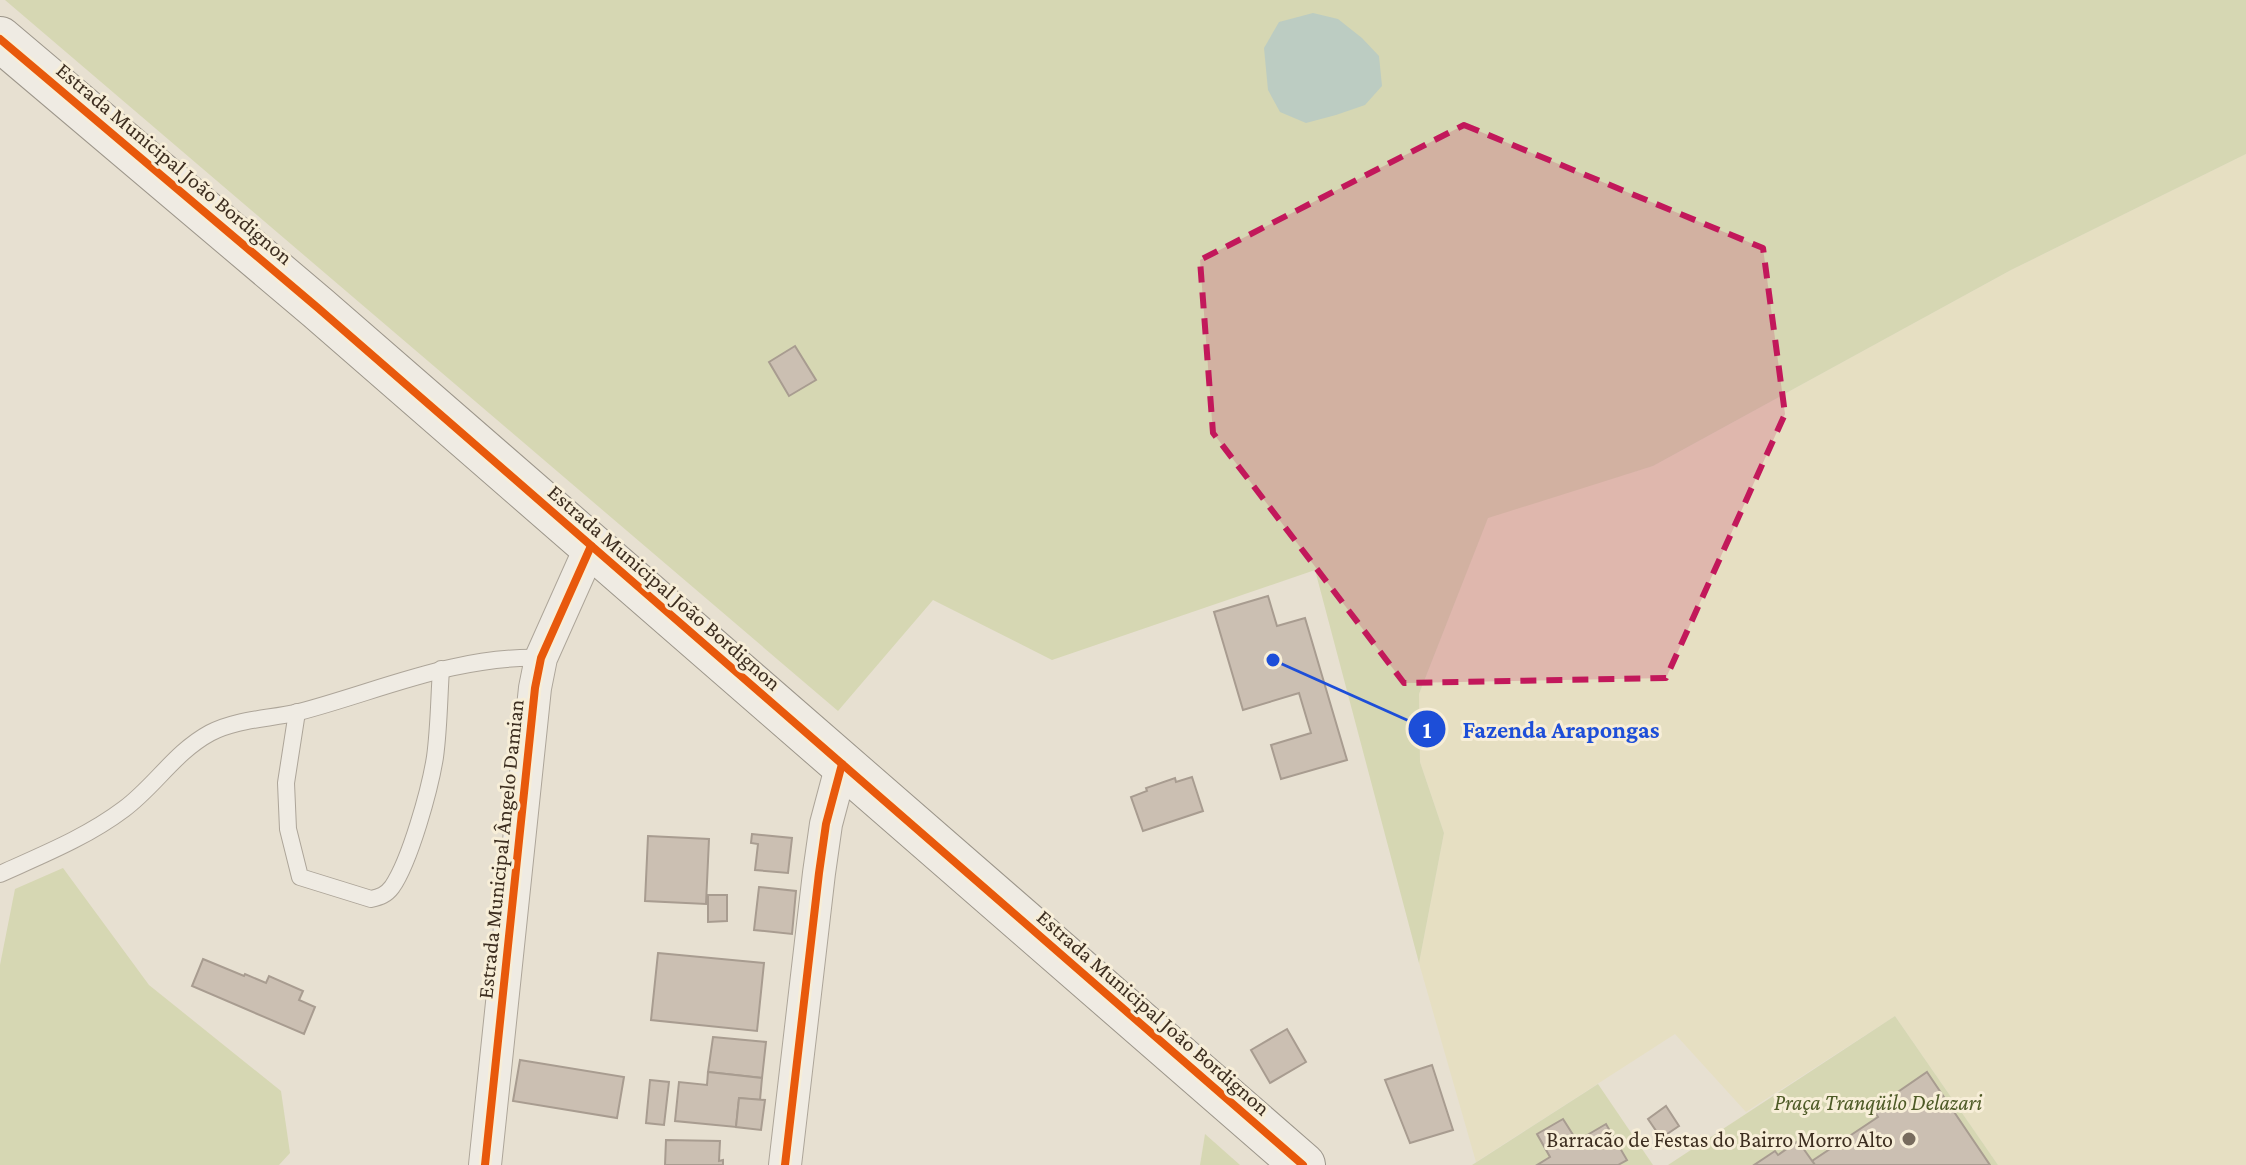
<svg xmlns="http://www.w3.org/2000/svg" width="2246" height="1165" font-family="'Crimson Pro',serif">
	<rect width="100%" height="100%" fill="#e7e0d1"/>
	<polygon fill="#e6dfc2" points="2246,154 2246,1165 1998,1165 1895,1016 1746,1112 1675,1034 1476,1162 1419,963 1444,833 1420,762 1419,694 1488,517 1653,466 2011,270"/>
	<g fill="#d6d7b3">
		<polygon points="5,0 2246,0 2246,154 2011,270 1653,466 1488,518 1419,694 1420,762 1444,833 1419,963 1315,570 1052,660 933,600 838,711"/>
		<polygon points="63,868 149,985 281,1091 290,1153 279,1165 0,1165 0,965 15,889"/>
		<polygon points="1895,1016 1998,1165 1668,1165"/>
		<polygon points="1598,1084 1653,1165 1472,1165"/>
		<polygon points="1205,1134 1240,1165 1200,1165"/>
	</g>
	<polygon fill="#bcccc2" points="1313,13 1338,19 1362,38 1379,56 1382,86 1365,105 1336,115 1306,123 1280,112 1268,90 1264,48 1279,22"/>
	<g fill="#cbbfb2" stroke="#a89c90" stroke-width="2">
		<polygon points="795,346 816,380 789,396 769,362"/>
		<polygon points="1268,596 1277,626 1305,618 1347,760 1281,779 1271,745 1311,733 1299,693 1243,710 1214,612"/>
		<polygon points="1192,777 1203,811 1143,831 1131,797 1147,791 1146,788 1175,778 1176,782"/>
		<polygon points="752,834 792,838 788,873 755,870 758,844 751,843"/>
		<polygon points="648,836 709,839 706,904 645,901"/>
		<polygon points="759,887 796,891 792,934 754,930"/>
		<polygon points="708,895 727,895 727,921 708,922"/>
		<polygon points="658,953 764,963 757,1031 651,1020"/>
		<polygon points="203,959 244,976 245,974 266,983 269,976 303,991 299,1000 315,1007 304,1034 192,986"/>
		<polygon points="1287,1029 1306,1062 1270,1083 1251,1050"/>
		<polygon points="713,1037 766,1042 762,1078 708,1072"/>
		<polygon points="520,1060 624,1077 617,1118 513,1101"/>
		<polygon points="1432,1065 1453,1130 1410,1143 1385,1080"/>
		<polygon points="708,1072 762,1078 760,1100 739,1098 736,1127 675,1121 679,1082 707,1085"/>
		<polygon points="1927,1072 1990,1165 1815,1165 1812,1161 1878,1117 1873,1109"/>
		<polygon points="650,1080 669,1082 664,1125 646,1123"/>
		<polygon points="739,1098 765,1100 761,1130 736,1127"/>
		<polygon points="1666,1106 1679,1126 1661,1138 1648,1119"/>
		<polygon points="1563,1119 1577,1141 1606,1124 1627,1160 1618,1165 1537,1165 1550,1157 1537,1134"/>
		<polygon points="666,1140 720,1141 719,1161 723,1160 723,1165 665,1165"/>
		<polygon points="1798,1141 1815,1165 1754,1165 1775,1151 1778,1155"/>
	</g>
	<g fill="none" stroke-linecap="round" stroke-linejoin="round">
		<defs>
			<g id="lane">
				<path d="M297,712L286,783L288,829L300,877L371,899C380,897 386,895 392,887C410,861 430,789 435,757C439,728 439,698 441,669"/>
				<path d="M0,874C42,855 87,837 124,809C155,786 175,752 210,733C236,719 270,719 299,712C379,691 457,655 541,658"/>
			</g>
			<g id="street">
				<polyline points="485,1165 535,688 541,658 591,546"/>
				<polyline points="785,1165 819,873 826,824 842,764"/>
			</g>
			<polyline id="secondary" points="0,39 318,308 1303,1165"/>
		</defs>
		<use href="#lane" stroke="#ada599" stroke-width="18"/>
		<use href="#street" stroke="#ada599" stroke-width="34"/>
		<use href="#secondary" stroke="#9c958a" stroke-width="46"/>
		<use href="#lane" stroke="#efebe3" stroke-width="16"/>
		<use href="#street" stroke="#efebe3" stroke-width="32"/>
		<use href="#secondary" stroke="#efebe3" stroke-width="44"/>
		<defs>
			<g id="cycleway">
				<polyline points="0,39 318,308 1303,1165"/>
				<polyline points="485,1165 535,688 541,658 591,546"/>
				<polyline points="785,1165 819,873 826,824 842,764"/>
			</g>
		</defs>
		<use href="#cycleway" stroke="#f7eed8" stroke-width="13"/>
		<use href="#cycleway" stroke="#e8590c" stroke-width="8"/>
	</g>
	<path fill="#c2185b" fill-opacity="0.2" stroke="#c2185b" stroke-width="6" stroke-dasharray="16 10" stroke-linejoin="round" d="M1464,125L1763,248L1785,414L1666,678L1404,683L1213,433L1200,260Z"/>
	<circle fill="#786c5e" stroke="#f7eed8" stroke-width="3" cx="1909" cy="1139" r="8"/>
	<g text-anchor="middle" stroke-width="6" stroke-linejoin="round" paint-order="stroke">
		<g font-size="22" fill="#3d2e20" stroke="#f7eed8">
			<text transform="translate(175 163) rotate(40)" y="8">Estrada Municipal João Bordignon</text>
			<text transform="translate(665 587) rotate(41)" y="8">Estrada Municipal João Bordignon</text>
			<text transform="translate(500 849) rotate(-84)" y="8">Estrada Municipal Ângelo Damian</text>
			<text transform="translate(1154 1012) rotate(41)" y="8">Estrada Municipal João Bordignon</text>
		</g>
		<g font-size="22" font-style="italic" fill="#4d5a26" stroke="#f7eed8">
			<text x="1878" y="1110">Praça Tranqüilo Delazari</text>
		</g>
		<g font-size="22" fill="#3d2e20" stroke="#f7eed8" text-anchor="end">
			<text x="1893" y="1147">Barracão de Festas do Bairro Morro Alto</text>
		</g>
	</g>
	<path fill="none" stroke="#1d4ed8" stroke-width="3" d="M1273 660L1427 729"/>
	<g fill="#1d4ed8" stroke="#f7eed8" stroke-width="3">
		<circle cx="1273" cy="660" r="8"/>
		<circle cx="1427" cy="729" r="20"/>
	</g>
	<g font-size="24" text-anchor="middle" font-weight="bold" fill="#fff">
		<text x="1427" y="738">1</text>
	</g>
	<g font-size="24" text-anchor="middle" font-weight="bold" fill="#1d4ed8" stroke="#f7eed8" stroke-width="6" stroke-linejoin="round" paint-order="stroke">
		<text x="1561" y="738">Fazenda Arapongas</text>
	</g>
</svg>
